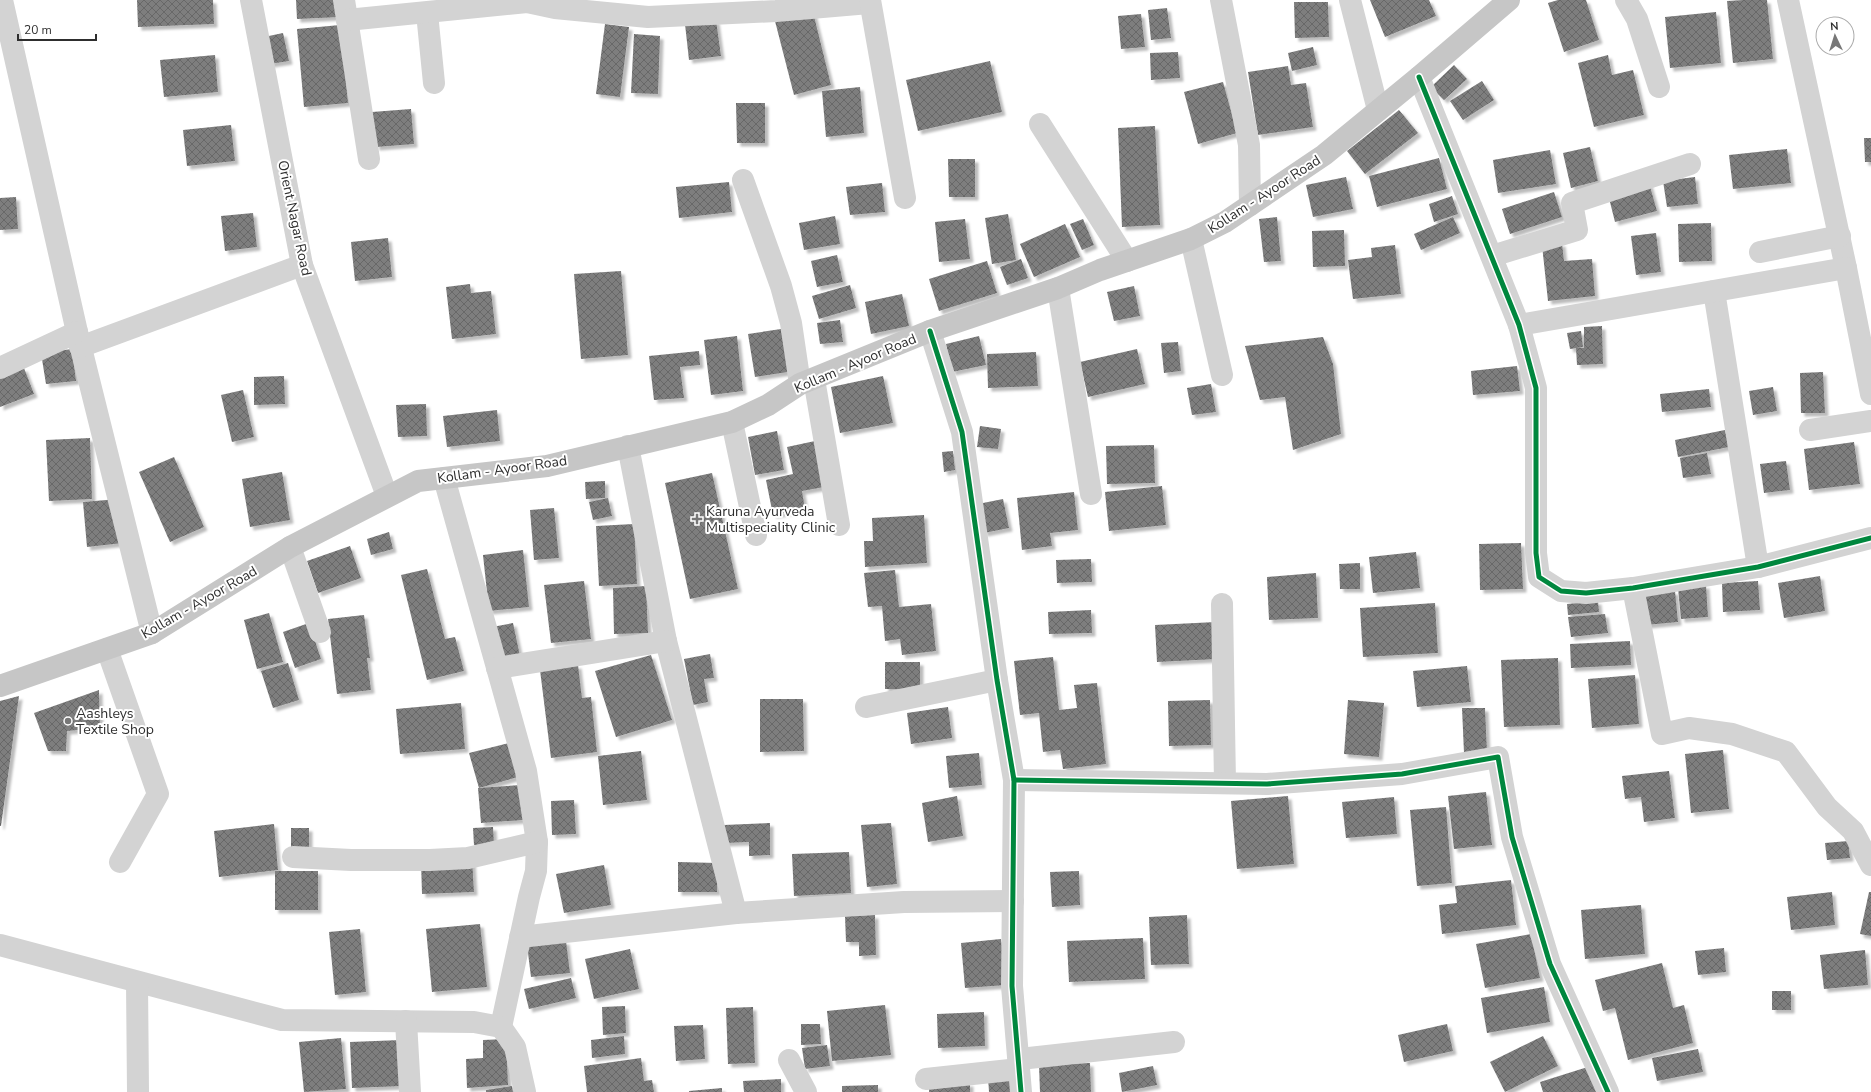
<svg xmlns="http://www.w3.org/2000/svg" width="1871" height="1092" font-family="'Nunito Sans',sans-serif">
	<defs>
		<pattern id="building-cross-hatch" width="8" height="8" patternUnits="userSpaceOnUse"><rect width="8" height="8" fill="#7e7e7e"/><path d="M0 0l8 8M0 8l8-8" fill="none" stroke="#686868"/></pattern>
		<filter id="shadow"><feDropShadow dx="3.5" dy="3.5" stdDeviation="1" flood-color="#0004"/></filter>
	</defs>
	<rect width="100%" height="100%" fill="#fff"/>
	<g fill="url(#building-cross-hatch)" filter="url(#shadow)">
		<polygon points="137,0 213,0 214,24 138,27"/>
		<polygon points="296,0 339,0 340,17 297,19"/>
		<polygon points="1370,0 1429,0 1436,16 1385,37"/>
		<polygon points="1558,0 1586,0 1599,40 1564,52 1548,3"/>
		<polygon points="1743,0 1767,0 1773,59 1733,63 1727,1"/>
		<polygon points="1294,2 1328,2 1329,37 1295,38"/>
		<polygon points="1167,8 1171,38 1151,40 1148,10"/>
		<polygon points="813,12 831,85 794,95 775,21"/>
		<polygon points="1716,12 1721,63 1670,68 1665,17"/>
		<polygon points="1141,14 1145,47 1121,49 1118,16"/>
		<polygon points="716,20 721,56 689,60 685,24"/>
		<polygon points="605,24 629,27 620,97 596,94"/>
		<polygon points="340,25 348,103 304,107 297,29"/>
		<polygon points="283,33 289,61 270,64 264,37"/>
		<polygon points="634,34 660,36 658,94 631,93"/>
		<polygon points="1313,47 1317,65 1292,71 1288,53"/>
		<polygon points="1178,52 1180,78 1151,80 1150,53"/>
		<polygon points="215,55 218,92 164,97 160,60"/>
		<polygon points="1608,55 1612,75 1633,70 1644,115 1594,127 1578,63"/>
		<polygon points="990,61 1002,112 918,131 906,80"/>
		<polygon points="1454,65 1467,79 1444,100 1431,87"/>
		<polygon points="1288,66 1291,85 1306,83 1313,127 1258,135 1248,72"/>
		<polygon points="1482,81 1494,100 1463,120 1450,101"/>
		<polygon points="1223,82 1237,133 1198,144 1184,92"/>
		<polygon points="860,87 864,133 826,137 822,91"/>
		<polygon points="736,103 765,103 765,143 737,143"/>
		<polygon points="411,109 414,144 376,147 372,112"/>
		<polygon points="1399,110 1418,133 1365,174 1347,151"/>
		<polygon points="231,125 235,161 187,166 183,130"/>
		<polygon points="1155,126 1160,225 1122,227 1118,128"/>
		<polygon points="1864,138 1871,138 1871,162 1865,162"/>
		<polygon points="1590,147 1598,181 1571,188 1563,153"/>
		<polygon points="1787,149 1791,183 1733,189 1729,155"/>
		<polygon points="1550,150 1556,184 1498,193 1493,160"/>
		<polygon points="1439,158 1447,189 1377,207 1369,176"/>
		<polygon points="948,159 975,159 975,197 949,197"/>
		<polygon points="1346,177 1353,209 1313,217 1306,185"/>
		<polygon points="1695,177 1698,204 1667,207 1663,181"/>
		<polygon points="729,182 732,212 679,218 676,187"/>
		<polygon points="882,183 885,212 850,215 846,187"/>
		<polygon points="1649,183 1657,211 1615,222 1608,194"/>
		<polygon points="1554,192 1562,217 1510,234 1502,209"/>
		<polygon points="1452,196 1458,214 1434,222 1429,204"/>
		<polygon points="16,197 18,229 0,230 0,198"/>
		<polygon points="253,213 257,247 225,251 221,216"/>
		<polygon points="1008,214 1016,260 992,264 985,218"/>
		<polygon points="835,216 840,244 804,250 799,223"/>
		<polygon points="1277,217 1281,261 1264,262 1259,219"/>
		<polygon points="1453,217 1460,233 1421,250 1414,234"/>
		<polygon points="965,219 970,259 939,262 935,222"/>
		<polygon points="1083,219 1094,245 1082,250 1070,224"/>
		<polygon points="1711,223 1712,261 1679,262 1678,224"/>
		<polygon points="1065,224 1080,257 1034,277 1020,244"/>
		<polygon points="1344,230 1345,266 1313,267 1312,231"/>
		<polygon points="1656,233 1661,272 1636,275 1631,236"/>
		<polygon points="388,238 392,277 355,281 351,242"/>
		<polygon points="1562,243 1564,261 1592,259 1595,296 1548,301 1542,245"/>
		<polygon points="1395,245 1401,294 1353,299 1348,260 1372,257 1371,248"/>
		<polygon points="837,255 843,282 817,287 811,261"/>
		<polygon points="1021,259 1028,278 1007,285 1000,267"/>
		<polygon points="987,261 997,293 939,311 929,279"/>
		<polygon points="621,271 628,355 581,359 574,274"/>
		<polygon points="470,284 471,293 491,291 496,334 452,339 446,287"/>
		<polygon points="850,285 856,308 819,319 812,296"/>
		<polygon points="1134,286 1140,316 1114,321 1107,292"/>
		<polygon points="902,294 909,326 871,334 865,302"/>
		<polygon points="840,320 843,342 820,344 817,323"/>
		<polygon points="1602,326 1603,364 1577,365 1576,348 1584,348 1584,327"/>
		<polygon points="781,329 788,372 755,377 748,334"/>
		<polygon points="1581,331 1583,347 1570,349 1567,333"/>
		<polygon points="737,336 743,391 711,395 704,340"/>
		<polygon points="979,336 986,365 952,372 946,344"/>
		<polygon points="1323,337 1333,364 1341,434 1293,450 1285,397 1260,400 1245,346"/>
		<polygon points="1178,342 1181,371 1164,373 1161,343"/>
		<polygon points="72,349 76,381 46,384 41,353"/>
		<polygon points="1137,349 1145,384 1088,397 1080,362"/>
		<polygon points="699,351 700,365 680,367 684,398 654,400 649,356"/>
		<polygon points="1036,352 1038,386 988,388 987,354"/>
		<polygon points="1517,366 1520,391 1473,395 1471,371"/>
		<polygon points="24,368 34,394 0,407 0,376"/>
		<polygon points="1823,372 1825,413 1801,413 1800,373"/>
		<polygon points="284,376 285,404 254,405 254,377"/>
		<polygon points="883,376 893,423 840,433 831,387"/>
		<polygon points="1211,384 1216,412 1192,415 1187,388"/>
		<polygon points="1773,387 1777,411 1753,415 1749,391"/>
		<polygon points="1709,389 1711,407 1662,412 1660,394"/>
		<polygon points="243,390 254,437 232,442 221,395"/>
		<polygon points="426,404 427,436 398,437 396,405"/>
		<polygon points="497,410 500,441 447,447 443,416"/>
		<polygon points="980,426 1001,429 998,449 977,447"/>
		<polygon points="1725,430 1729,447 1678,457 1675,440"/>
		<polygon points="777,431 784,470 755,475 748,437"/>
		<polygon points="90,438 92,499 49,501 46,440"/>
		<polygon points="815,441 824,487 802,491 805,509 773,515 766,480 793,474 787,447"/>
		<polygon points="1854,442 1860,484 1809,490 1804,449"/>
		<polygon points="1154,445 1155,483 1107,484 1106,446"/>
		<polygon points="953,451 955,470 944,472 942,452"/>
		<polygon points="1707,453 1711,474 1683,478 1680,458"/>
		<polygon points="174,457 204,527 170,542 139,472"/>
		<polygon points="1786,461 1790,490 1764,493 1760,464"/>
		<polygon points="282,472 290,520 250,527 242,479"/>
		<polygon points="712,473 738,589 690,599 665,483"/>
		<polygon points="605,481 605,498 586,499 585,482"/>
		<polygon points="1162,486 1166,525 1109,531 1105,492"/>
		<polygon points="1074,492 1078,530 1050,533 1052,546 1022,550 1017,498"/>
		<polygon points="608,498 612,516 593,520 589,502"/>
		<polygon points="118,499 123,543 87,547 83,502"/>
		<polygon points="1003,499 1009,528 984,533 978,504"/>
		<polygon points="554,508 559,558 534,560 530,510"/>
		<polygon points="924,515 927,563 865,567 864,541 873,541 872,518"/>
		<polygon points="634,524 637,584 599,586 596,526"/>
		<polygon points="389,532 393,549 371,555 367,539"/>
		<polygon points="1521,543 1523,589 1480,590 1479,544"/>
		<polygon points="350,546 361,578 318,593 307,561"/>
		<polygon points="523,550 529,607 489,611 483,555"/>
		<polygon points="1416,552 1420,588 1373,593 1369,557"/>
		<polygon points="1091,559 1092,582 1057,583 1056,560"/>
		<polygon points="1360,563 1360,589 1340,589 1339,564"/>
		<polygon points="427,569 445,639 455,637 464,671 427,680 401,575"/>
		<polygon points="895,570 899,607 931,604 936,651 902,655 900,639 885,641 882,606 868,607 864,573"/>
		<polygon points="1316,573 1318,618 1269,620 1267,577"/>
		<polygon points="1820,576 1825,611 1784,618 1778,583"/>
		<polygon points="584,581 591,639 551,643 544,585"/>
		<polygon points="1758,581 1760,610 1723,612 1722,583"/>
		<polygon points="1706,585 1708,617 1681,619 1678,588"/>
		<polygon points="646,586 648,633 614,634 613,588"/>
		<polygon points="1675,591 1678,622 1646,625 1643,594"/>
		<polygon points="1598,601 1599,612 1568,615 1567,604"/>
		<polygon points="1435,603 1438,653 1363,657 1360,608"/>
		<polygon points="1091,610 1092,633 1049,634 1048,612"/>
		<polygon points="269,613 283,662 257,669 244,620"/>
		<polygon points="1605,614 1608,633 1571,637 1568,617"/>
		<polygon points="364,615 370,658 367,658 371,690 337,694 328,619"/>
		<polygon points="1216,622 1217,659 1157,662 1155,625"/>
		<polygon points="309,623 321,659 295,668 283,632"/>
		<polygon points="513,623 520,656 499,661 492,627"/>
		<polygon points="1630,641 1631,665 1571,668 1570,644"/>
		<polygon points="710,654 714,678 704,679 708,702 693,705 684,659"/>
		<polygon points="651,655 672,720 616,737 595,671"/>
		<polygon points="1053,657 1059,710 1077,708 1074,685 1097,683 1106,764 1063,769 1060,750 1043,752 1039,713 1020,715 1014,661"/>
		<polygon points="1558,658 1560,725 1504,727 1501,660"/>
		<rect x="885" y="662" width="35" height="27"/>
		<polygon points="288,663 299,700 273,708 261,671"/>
		<polygon points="578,665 582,698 591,697 597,752 551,758 540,670"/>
		<polygon points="1467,666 1471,702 1417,707 1413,671"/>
		<polygon points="1635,675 1639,724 1592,728 1588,679"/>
		<polygon points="99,690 100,728 67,731 66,751 48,751 34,713"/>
		<polygon points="19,696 1,826 0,826 0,701"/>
		<polygon points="760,699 803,699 804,751 760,752"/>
		<polygon points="1210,700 1211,745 1169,746 1168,701"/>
		<polygon points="1348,700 1384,703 1379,757 1344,754"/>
		<polygon points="461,703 465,749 400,754 396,709"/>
		<polygon points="948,707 952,738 911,744 907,713"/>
		<polygon points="1462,708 1485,708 1487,752 1464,753"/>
		<polygon points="509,743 518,777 479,788 469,753"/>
		<polygon points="1723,750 1729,809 1691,813 1685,754"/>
		<polygon points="641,751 647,800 603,805 598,756"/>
		<polygon points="979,753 982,785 949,788 946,756"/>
		<polygon points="1669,771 1675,818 1644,822 1641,797 1625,799 1622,776"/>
		<polygon points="520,785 523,820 481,823 478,788"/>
		<polygon points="1486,792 1492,845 1454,849 1448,796"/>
		<polygon points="957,796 963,836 928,842 922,803"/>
		<polygon points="1288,796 1294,864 1237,869 1231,801"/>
		<polygon points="1394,797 1397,834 1346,838 1342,802"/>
		<polygon points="574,800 576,834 552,835 551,801"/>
		<polygon points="1446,807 1452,883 1417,886 1410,810"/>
		<polygon points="770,823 770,855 749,856 749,842 724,843 724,825"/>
		<polygon points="891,823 897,884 867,887 861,825"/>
		<polygon points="274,824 278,870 219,877 214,831"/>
		<polygon points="493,827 494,844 474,845 473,828"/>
		<rect x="291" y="828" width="18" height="24"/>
		<polygon points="1848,841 1850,858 1827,860 1825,843"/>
		<polygon points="849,852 851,893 794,896 792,854"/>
		<polygon points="472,859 474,892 422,894 421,861"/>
		<polygon points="678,862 717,863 717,892 678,892"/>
		<polygon points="604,865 611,905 564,913 556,874"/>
		<rect x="275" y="871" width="43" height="39"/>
		<polygon points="1079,871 1080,905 1052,907 1050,872"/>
		<polygon points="1511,880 1516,925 1442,934 1439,905 1457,903 1455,886"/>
		<polygon points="1832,892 1835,925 1791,930 1787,897"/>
		<polygon points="1869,892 1871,892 1871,936 1860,934"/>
		<polygon points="1641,905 1645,954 1585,959 1581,910"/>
		<polygon points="875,915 876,955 859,956 859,942 846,942 845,916"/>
		<polygon points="1187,915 1189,964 1151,965 1149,917"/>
		<polygon points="480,924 487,987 432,992 426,929"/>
		<polygon points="360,929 366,992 335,995 329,932"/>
		<polygon points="1531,934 1540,978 1485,988 1476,944"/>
		<polygon points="1143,938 1145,979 1069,982 1067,941"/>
		<polygon points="1001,939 1006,985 965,988 961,943"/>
		<polygon points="566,941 570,973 531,977 527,945"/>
		<polygon points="1724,948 1726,972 1698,975 1695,951"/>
		<polygon points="630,949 639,989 594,999 585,959"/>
		<polygon points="1865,950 1868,985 1824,989 1820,955"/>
		<polygon points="1662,963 1673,1008 1684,1005 1693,1043 1628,1060 1615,1008 1603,1011 1595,980"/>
		<polygon points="571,978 576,998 529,1009 524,989"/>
		<polygon points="1544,987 1550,1022 1487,1033 1481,998"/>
		<rect x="1772" y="991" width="19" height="19"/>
		<polygon points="885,1005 891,1055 832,1061 827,1011"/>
		<polygon points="625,1006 626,1033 603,1035 602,1007"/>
		<polygon points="753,1007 755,1063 728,1064 726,1008"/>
		<polygon points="984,1012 985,1046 938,1048 937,1014"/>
		<polygon points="801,1024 820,1024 821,1044 801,1045"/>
		<polygon points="1447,1024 1453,1051 1404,1062 1398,1035"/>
		<polygon points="703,1025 705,1059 676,1061 674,1026"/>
		<polygon points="624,1036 625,1054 592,1058 591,1040"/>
		<polygon points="1543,1036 1558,1066 1505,1092 1490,1062"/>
		<polygon points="341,1038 346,1089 304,1092 299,1042"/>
		<polygon points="506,1039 508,1085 467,1088 466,1059 483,1058 483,1040"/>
		<polygon points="401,1040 403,1086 352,1088 350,1042"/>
		<polygon points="827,1045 830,1066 805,1069 802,1048"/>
		<polygon points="1698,1049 1703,1072 1657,1081 1652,1058"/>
		<polygon points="641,1058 644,1081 652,1080 654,1092 587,1092 584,1066"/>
		<polygon points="1090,1063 1091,1092 1040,1092 1039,1065"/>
		<polygon points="1594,1065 1603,1092 1543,1092 1540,1082"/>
		<polygon points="1153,1066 1157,1085 1122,1092 1119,1073"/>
		<polygon points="988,1077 1011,1077 1012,1092 989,1092"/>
		<polygon points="781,1079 781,1092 744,1092 743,1081"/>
		<polygon points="970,1083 970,1092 929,1092 929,1085"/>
		<polygon points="878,1085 878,1092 842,1092 842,1086"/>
		<polygon points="512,1086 513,1092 486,1092 486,1090"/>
		<polygon points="722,1088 722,1092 689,1092 689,1091"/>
	</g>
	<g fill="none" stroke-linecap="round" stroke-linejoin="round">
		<g stroke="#d3d3d3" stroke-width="22">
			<polyline points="2,0 77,332 152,633"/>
			<polyline points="251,0 302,265 387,496"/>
			<polyline points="344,0 369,159"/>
			<polyline points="525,0 527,2 555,8 648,17 776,11 869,3"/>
			<polyline points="870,0 905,198"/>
			<polyline points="1221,0 1249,145 1250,205"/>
			<polyline points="1350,0 1378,110"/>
			<polyline points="1626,0 1637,19 1659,87"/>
			<polyline points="1788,0 1846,268 1871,394"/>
			<polyline points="427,13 434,83"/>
			<polyline points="347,20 527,2"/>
			<polyline points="1419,77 1519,325 1536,388 1536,553 1539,577 1561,591 1586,593 1633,588 1758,567 1871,538"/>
			<polyline points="1040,124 1127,261"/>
			<polyline points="743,180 781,286 791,323 800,384"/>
			<polyline points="1191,239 1222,375"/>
			<polyline points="1760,252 1840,236"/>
			<polyline points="1492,256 1577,230 1572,203 1690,164"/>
			<polyline points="1058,288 1091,494"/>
			<polyline points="1714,291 1758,567"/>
			<polyline points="1519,325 1846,268"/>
			<polyline points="930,331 962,432 997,680 1014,780 1012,986 1021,1092"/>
			<polyline points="80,347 302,265"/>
			<polyline points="0,368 77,332"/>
			<polyline points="814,379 839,525"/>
			<polyline points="732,422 756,535"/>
			<polyline points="1810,430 1871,421"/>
			<polyline points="628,446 666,641 736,913"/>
			<polyline points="444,478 526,771 537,842 536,871 529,897 501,1027"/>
			<polyline points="290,547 320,632"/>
			<polyline points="1633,588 1662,734 1689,728 1732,734 1786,752 1827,807 1853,831 1871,865"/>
			<polyline points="1222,604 1225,783"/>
			<polyline points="107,649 158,794 120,862"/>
			<polyline points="497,668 666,641"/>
			<polyline points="866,707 997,680"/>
			<polyline points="1014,780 1267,784 1402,774 1498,757 1512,837 1550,964 1608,1092"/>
			<polyline points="293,857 351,860 430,860 468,858 537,842"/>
			<polyline points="520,937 736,913 904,902 1013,901"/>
			<polyline points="0,945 282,1020 474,1022 501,1027 515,1047 525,1092"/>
			<polyline points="137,982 138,1092"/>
			<polyline points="406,1021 410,1092"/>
			<polyline points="1020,1059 1174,1042"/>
			<polyline points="789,1060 806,1092"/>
			<polyline points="926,1079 1019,1069"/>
		</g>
		<polyline stroke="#c6c6c6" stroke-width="22" points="0,686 152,633 290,547 418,481 547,466 732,422 768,405 800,384 930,331 1058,288 1100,270 1191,239 1225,222 1324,155 1419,77 1509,0"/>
		<defs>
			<g id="cycleway">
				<polyline points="1419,77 1519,325 1536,388 1536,553 1539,577 1561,591 1586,593 1633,588 1758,567 1871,538"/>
				<polyline points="930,331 962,432 997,680 1014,780 1012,986 1021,1092"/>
				<polyline points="1014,780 1267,784 1402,774 1498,757 1512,837 1550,964 1608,1092"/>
			</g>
		</defs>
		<use href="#cycleway" stroke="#fff" stroke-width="8"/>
		<use href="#cycleway" stroke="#00873e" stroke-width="5"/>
	</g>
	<g fill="#777" stroke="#fff" stroke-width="1.5">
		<path d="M695 513h4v4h4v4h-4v4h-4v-4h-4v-4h4z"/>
		<circle cx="68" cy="721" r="4"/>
	</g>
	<g text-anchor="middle" stroke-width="4" stroke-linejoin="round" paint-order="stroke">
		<g font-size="14" fill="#2e2e2e" stroke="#fff">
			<text transform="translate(1264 194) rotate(-33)" y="5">Kollam - Ayoor Road</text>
			<text transform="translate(295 218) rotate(78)" y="5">Orient Nagar Road</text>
			<text transform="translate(855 363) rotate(-23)" y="5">Kollam - Ayoor Road</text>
			<text transform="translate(502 469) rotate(-8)" y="5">Kollam - Ayoor Road</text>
			<text transform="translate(199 602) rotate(-30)" y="5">Kollam - Ayoor Road</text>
		</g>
		<g font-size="14" fill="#2e2e2e" stroke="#fff" text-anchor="start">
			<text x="706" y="516">Karuna Ayurveda<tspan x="706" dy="16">Multispeciality Clinic</tspan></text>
			<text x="76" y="718">Aashleys<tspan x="76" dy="16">Textile Shop</tspan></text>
		</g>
	</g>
	<g transform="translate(1835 36) rotate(356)"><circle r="19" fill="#ffffff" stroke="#ababab"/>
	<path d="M0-3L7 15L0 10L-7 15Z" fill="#777777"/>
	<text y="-6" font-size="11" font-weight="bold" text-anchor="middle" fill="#2e2e2e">N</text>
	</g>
	<path d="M18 34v6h78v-6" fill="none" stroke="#2e2e2e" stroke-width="2"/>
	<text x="24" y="34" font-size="12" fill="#2e2e2e" stroke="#ffffff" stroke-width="3" paint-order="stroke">20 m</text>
</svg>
